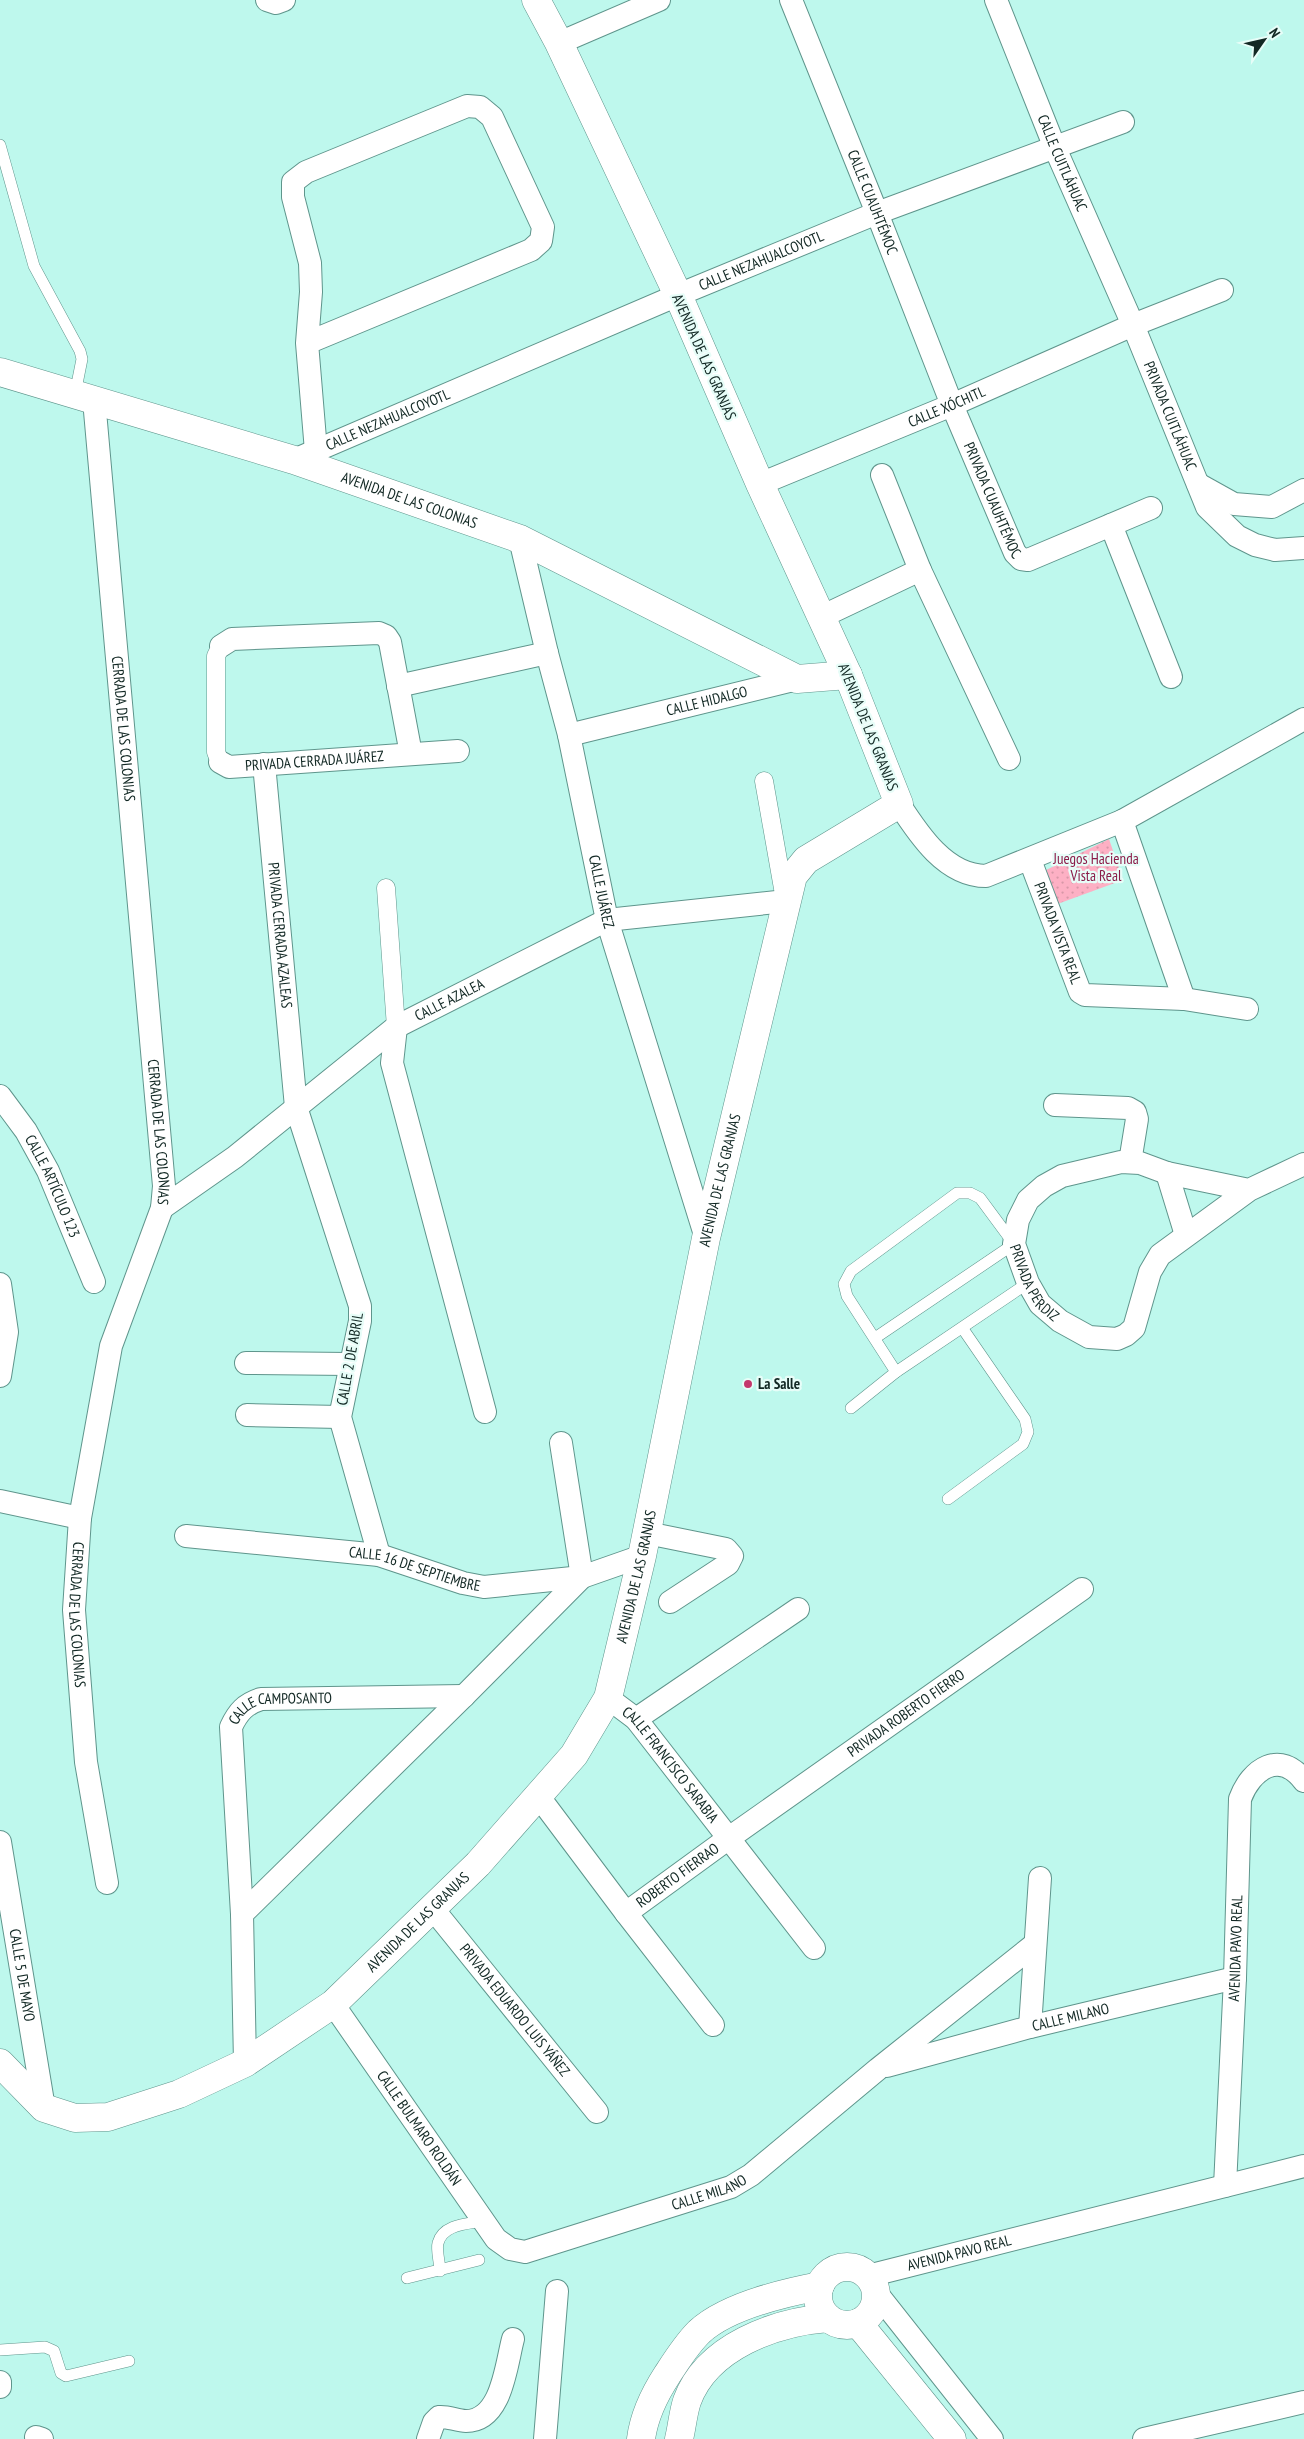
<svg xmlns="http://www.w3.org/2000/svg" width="1304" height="2439" font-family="'PT Sans Narrow',sans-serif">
	<defs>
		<pattern id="green-dots" width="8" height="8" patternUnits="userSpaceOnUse" patternTransform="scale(1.25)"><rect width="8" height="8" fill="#fdb0c4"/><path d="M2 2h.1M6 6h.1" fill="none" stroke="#d897a8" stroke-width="1.8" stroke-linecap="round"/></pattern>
	</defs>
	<rect width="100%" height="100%" fill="#bef8ed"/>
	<polygon fill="url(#green-dots)" points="1109,839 1123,880 1052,906 1040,873"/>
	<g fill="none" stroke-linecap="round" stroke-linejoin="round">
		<defs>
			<g id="service">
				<polyline points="0,145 34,266 80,351 82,359 75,394"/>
				<polyline points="875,1338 1014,1244 980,1198 970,1193 957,1193 851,1271 844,1284 847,1296 896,1372"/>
				<polyline points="851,1408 896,1372 1028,1283"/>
				<polyline points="948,1499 1023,1444 1028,1432 1025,1419 963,1329"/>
				<path d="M440,2271C440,2263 436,2250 438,2243C443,2224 468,2224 483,2221"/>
				<polyline points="407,2278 479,2260"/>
				<polyline points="0,2350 45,2347 54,2351 61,2373 66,2376 129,2361"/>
			</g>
			<g id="pedestrian">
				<polyline points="220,762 216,752 216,656 221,646"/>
				<polyline points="764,781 784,894"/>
				<polyline points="386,888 396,1027"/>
			</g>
			<g id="minor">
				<polyline points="267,0 276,3 284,0"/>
				<path id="s1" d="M791,0L877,213L952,405L1015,553L1021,559L1028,560L1151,508"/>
				<path id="s2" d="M996,0L1055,148L1133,325L1207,507L1237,536L1255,545L1275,550L1304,548"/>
				<polyline points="559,43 659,0"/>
				<polyline points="307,343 531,250 541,241 543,227 492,117 480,107 467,106 306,172 293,182 293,197 310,263 311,292 307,343 316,451"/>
				<path id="s3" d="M94,400L164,1186L162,1208L111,1346L80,1518L74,1610L86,1762L107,1883"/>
				<path id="s4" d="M294,460L678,295L877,213L1123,122"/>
				<polyline points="882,475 920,570"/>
				<path id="s5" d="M760,484L952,405L1133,325L1222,290"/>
				<polyline points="1198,484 1234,504 1272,507 1304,490"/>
				<polyline points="1111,525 1171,677"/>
				<path id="s6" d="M520,539L547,653L569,735L607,920L706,1238"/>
				<polyline points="821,617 920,570 1009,759"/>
				<polyline points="221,646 232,639 379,633 386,636 390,642 411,754"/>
				<polyline points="398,686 547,653"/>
				<path id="s7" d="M569,735L797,679"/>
				<path id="s8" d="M220,762L229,767L458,751"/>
				<path id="s9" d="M264,764L296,1107L360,1306V1321L340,1417L379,1555"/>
				<path d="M899,804C919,835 946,876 986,876L1122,821L1304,719"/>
				<polyline points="1122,821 1184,999"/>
				<path id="s10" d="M1030,860L1080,992L1085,995L1184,999L1247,1009"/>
				<polyline points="396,1027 392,1063 485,1412"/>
				<path id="s11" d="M0,1096L26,1131L48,1171L94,1282"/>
				<polyline points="1055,1105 1128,1108 1135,1112 1137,1119 1130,1162"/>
				<polyline points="1167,1173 1186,1235"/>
				<path id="s12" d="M1249,1190L1167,1173L1140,1163L1121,1162L1062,1176L1044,1186L1028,1200L1018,1220L1014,1244L1028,1283L1040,1304L1060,1321L1089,1337L1117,1339L1126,1335L1134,1328L1150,1272L1160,1255L1249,1190L1304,1164"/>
				<path id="s13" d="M162,1208L235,1157L396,1027L607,920L786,901"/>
				<polyline points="0,1284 7,1332 0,1376"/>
				<polyline points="246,1363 349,1364"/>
				<polyline points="247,1415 340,1417"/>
				<polyline points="0,1501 80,1518"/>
				<polyline points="647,1533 726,1549 732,1556 728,1564 670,1602"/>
				<path id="s14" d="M186,1536L379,1555L463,1583L484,1587L582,1577L642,1556"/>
				<path id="s15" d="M608,1698L636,1719L814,1948"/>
				<polyline points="636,1719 798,1609"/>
				<polyline points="539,1797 626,1913 713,2025"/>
				<path id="s16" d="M0,1842L44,2108"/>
				<path id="s17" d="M433,1909L597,2112"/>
				<path id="s18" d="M626,1913L729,1838L1082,1589"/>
				<polyline points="242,1914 464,1696 582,1577 561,1443"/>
				<path id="s19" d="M333,2004L496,2239L510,2249L525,2252L731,2187L751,2175L878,2069L1035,1944"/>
				<polyline points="1030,2027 1040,1878"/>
				<path id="s20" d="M245,2063L242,1914L231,1727C238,1712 245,1704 261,1699L464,1696"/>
				<path id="s21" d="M887,2066L1030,2027L1235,1978"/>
				<path id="s22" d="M1225,2186L1235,1978L1240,1799C1251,1769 1280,1749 1304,1781"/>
				<path id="s23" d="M868,2276L1304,2166"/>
				<polyline points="875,2291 992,2439"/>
				<polyline points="0,2382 0,2387"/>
				<polyline points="36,2437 42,2439"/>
				<path d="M428,2439L434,2422L439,2417C448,2416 457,2421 466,2421C502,2421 506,2365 513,2339"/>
				<polyline points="545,2439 557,2291"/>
				<polyline points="1144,2439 1304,2402"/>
			</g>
			<g id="tertiary">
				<path id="s24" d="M0,372L294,460L520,539L797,679L848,675"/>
				<path id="s25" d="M0,2063L44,2108L75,2118L108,2117L179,2094L245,2063L333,2004L478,1864L574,1755L608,1698L642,1556L706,1238L793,876L806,860L899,804L848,675L760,484L678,295L559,43L536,0"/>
				<circle cx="847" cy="2296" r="29"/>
				<polyline points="858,2323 952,2439"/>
				<path d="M641,2439C644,2416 654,2395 667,2375C676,2361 686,2345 699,2332C727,2306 783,2293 820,2286"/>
				<path d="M679,2439C682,2427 683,2413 687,2401C707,2346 776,2322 828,2318"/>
			</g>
		</defs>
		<use href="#service" stroke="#5f958c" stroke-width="12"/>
		<use href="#pedestrian" stroke="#5f958c" stroke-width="19"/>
		<use href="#minor" stroke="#5f958c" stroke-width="24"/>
		<use href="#tertiary" stroke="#5f958c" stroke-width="29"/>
		<use href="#service" stroke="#fff" stroke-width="11"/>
		<use href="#pedestrian" stroke="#fff" stroke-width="18"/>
		<use href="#minor" stroke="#fff" stroke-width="22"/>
		<use href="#tertiary" stroke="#fff" stroke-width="28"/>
	</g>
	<circle fill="#c4386d" stroke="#e7fdf8" stroke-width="2" cx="748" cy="1384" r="5"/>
	<g text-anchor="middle" stroke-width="4.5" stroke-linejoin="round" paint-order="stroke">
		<g font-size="15" fill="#122824" stroke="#e7fdf8">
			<text dy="5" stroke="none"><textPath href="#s2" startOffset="176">CALLE CUITLÁHUAC</textPath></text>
			<text dy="5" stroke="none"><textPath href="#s1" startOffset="218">CALLE CUAUHTÉMOC</textPath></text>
			<text dy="5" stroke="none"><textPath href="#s4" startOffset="508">CALLE NEZAHUALCOYOTL</textPath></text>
			<text transform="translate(704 357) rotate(66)" y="5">AVENIDA DE LAS GRANJAS</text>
			<text dy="5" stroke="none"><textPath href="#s5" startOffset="202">CALLE XÓCHITL</textPath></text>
			<text dy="5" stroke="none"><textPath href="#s2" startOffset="451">PRIVADA CUITLÁHUAC</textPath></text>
			<text dy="5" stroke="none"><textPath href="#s4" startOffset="102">CALLE NEZAHUALCOYOTL</textPath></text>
			<text dy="5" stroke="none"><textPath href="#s1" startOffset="539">PRIVADA CUAUHTÉMOC</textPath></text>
			<text dy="5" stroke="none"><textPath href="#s24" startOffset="429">AVENIDA DE LAS COLONIAS</textPath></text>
			<text dy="5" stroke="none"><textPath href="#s7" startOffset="142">CALLE HIDALGO</textPath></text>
			<text transform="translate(868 727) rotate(68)" y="5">AVENIDA DE LAS GRANJAS</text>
			<text dy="5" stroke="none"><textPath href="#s3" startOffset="330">CERRADA DE LAS COLONIAS</textPath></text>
			<text dy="5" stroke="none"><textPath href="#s8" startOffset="96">PRIVADA CERRADA JUÁREZ</textPath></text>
			<text dy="5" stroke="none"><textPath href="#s6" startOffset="362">CALLE JUÁREZ</textPath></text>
			<text dy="5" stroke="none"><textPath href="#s10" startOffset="78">PRIVADA VISTA REAL</textPath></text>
			<text dy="5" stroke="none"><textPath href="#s9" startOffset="172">PRIVADA CERRADA AZALEAS</textPath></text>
			<text dy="5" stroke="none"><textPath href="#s13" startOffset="356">CALLE AZALEA</textPath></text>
			<text dy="5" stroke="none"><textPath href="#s3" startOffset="735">CERRADA DE LAS COLONIAS</textPath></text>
			<text dy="5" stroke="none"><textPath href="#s25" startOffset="1325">AVENIDA DE LAS GRANJAS</textPath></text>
			<text dy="5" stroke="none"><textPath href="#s11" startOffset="105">CALLE ARTÍCULO 123</textPath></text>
			<text dy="5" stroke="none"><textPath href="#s12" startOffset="325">PRIVADA PERDIZ</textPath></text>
			<text transform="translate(350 1359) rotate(-80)" y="5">CALLE 2 DE ABRIL</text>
			<text dy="5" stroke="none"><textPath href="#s14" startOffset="232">CALLE 16 DE SEPTIEMBRE</textPath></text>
			<text dy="5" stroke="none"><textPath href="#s25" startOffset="920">AVENIDA DE LAS GRANJAS</textPath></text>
			<text dy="5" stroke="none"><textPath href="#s3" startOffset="1230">CERRADA DE LAS COLONIAS</textPath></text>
			<text dy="5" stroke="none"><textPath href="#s18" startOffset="344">PRIVADA ROBERTO FIERRO</textPath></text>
			<text dy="5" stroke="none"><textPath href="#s20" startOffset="395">CALLE CAMPOSANTO</textPath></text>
			<text dy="5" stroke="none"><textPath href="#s15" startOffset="92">CALLE FRANCISCO SARABIA</textPath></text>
			<text dy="5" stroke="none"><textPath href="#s18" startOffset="64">ROBERTO FIERRAO</textPath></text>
			<text dy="5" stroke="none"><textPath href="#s25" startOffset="500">AVENIDA DE LAS GRANJAS</textPath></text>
			<text dy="5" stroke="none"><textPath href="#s22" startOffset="238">AVENIDA PAVO REAL</textPath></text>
			<text dy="5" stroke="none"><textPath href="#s16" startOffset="135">CALLE 5 DE MAYO</textPath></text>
			<text dy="5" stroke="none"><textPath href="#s17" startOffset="130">PRIVADA EDUARDO LUIS YÁÑEZ</textPath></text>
			<text dy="5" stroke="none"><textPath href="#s21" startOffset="190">CALLE MILANO</textPath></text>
			<text dy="5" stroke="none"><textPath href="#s19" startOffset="151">CALLE BULMARO ROLDÁN</textPath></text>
			<text dy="5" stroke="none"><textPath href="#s19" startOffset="512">CALLE MILANO</textPath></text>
			<text dy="5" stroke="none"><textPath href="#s23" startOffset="94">AVENIDA PAVO REAL</textPath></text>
		</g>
		<g font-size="15" fill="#8b1c49" stroke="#e7fdf8">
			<text x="1096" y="864">Juegos Hacienda<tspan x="1096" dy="17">Vista Real</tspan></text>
		</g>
		<g font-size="15" font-weight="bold" fill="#122824" stroke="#e7fdf8" text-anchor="start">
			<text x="758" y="1389">La Salle</text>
		</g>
	</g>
	<g transform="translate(1264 40) rotate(56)" stroke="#e7fdf8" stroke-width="4" paint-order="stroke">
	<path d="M0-4L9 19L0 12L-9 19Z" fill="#122824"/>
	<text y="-8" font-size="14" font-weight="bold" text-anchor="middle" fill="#122824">N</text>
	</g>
</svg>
